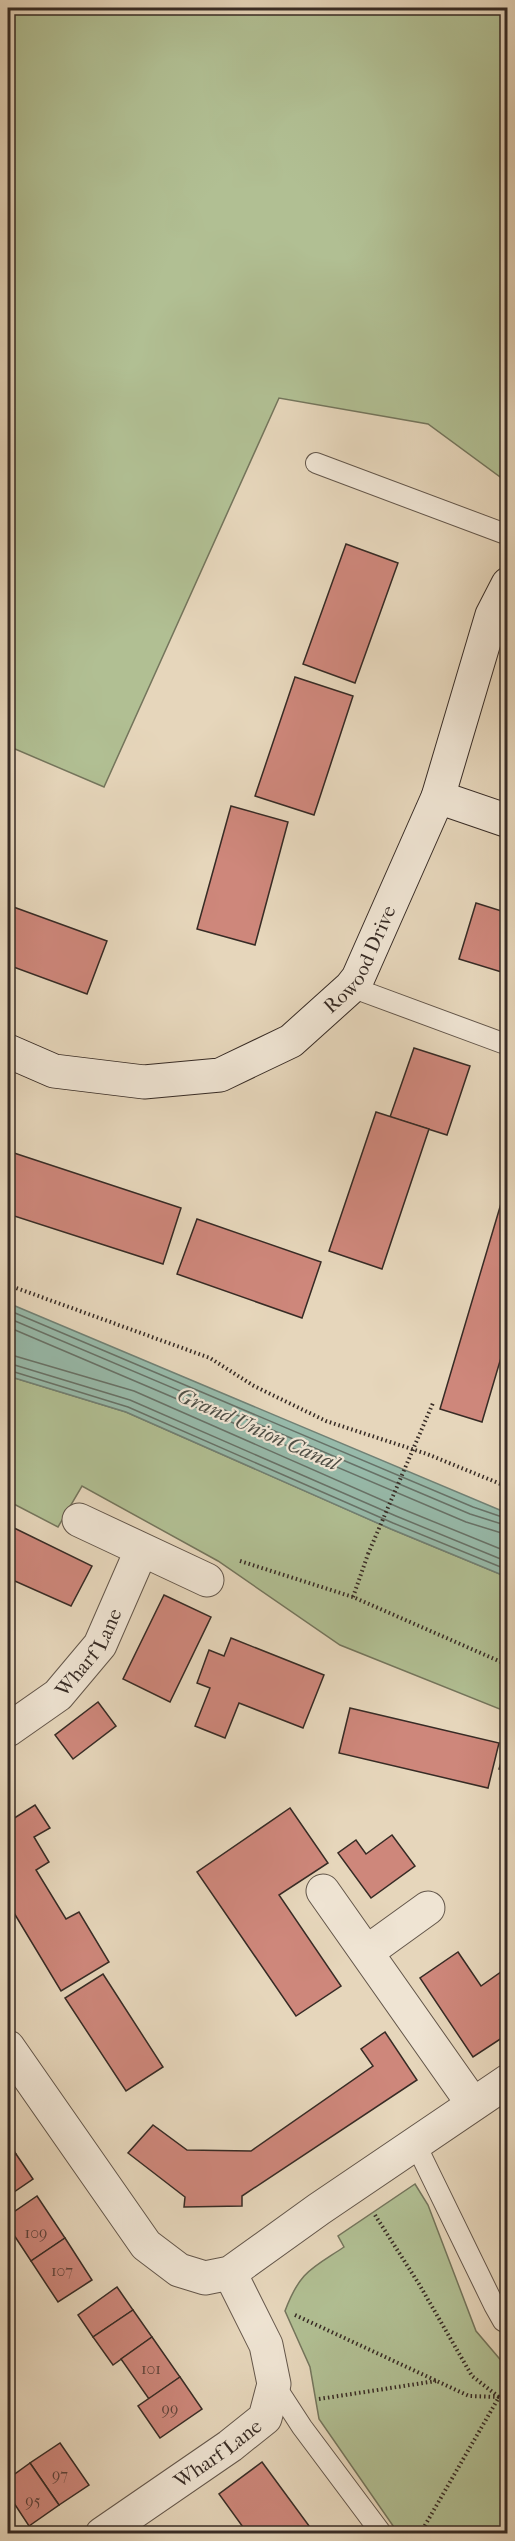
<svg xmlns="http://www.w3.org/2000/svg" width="515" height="2541" font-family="'IM FELL French Canon',serif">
	<rect width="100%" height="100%" fill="#e6d6bb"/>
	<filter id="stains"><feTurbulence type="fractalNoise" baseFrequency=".00333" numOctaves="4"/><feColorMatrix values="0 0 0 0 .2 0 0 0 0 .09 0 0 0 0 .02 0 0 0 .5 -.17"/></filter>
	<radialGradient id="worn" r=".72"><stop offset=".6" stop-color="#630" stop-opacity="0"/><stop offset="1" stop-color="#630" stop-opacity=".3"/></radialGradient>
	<g fill="#b1bf93" stroke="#74755c" stroke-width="1.5">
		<polygon points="8,8 507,8 507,482 428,424 279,398 104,787 8,746"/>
		<polygon points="8,1376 126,1412 391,1529 507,1577 507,1712 340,1645 218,1561 82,1486 58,1527 8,1501"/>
		<path d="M415,2184L428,2205L476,2331L504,2364H507L508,2525L505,2533H398L319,2419L310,2367L285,2311C300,2271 311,2269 344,2247L338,2236Z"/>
	</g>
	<polygon fill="#97baaa" stroke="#718175" stroke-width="1.5" points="8,1303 507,1513 507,1577 391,1529 126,1412 8,1376"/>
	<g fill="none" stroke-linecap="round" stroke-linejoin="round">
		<g stroke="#677268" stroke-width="1.5">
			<polyline points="8,1310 473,1507 508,1519"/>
			<polyline points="8,1318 470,1514 508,1526"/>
			<polyline points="8,1327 466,1522 508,1535"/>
			<polyline points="8,1354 134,1391 400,1508 508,1552"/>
			<polyline points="8,1363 130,1400 396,1516 508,1562"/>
			<polyline points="8,1370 128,1407 393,1523 508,1570"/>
		</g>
	</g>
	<g fill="#ce877b" stroke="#372b25" stroke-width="1.5">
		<polygon points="346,544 398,563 355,683 303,664"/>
		<polygon points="295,677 353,696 314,815 255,796"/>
		<polygon points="231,806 288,822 255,945 197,929"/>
		<polygon points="476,903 508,913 508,974 459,959"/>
		<polygon points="8,905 107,941 87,994 8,965"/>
		<polygon points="414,1048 470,1066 447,1135 390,1117"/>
		<polygon points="376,1112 429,1129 382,1269 329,1251"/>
		<polygon points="11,1152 181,1208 163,1264 8,1214 8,1162"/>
		<polygon points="508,1180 508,1334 482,1422 440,1409"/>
		<polygon points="197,1219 321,1262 302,1318 177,1274"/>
		<polygon points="8,1525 92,1566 71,1606 8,1578"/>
		<polygon points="164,1595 211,1617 170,1702 123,1679"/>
		<polygon points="231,1638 324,1675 303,1728 239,1703 225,1738 195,1726 210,1688 197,1683 209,1650 224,1656"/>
		<polygon points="98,1702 116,1726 73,1759 55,1735"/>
		<polygon points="350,1708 499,1743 488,1788 339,1753"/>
		<polygon points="508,1739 508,1772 499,1769"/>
		<polygon points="35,1805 50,1828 34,1837 49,1862 36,1870 66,1919 79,1912 109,1962 61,1991 8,1903 8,1822"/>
		<polygon points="290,1808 328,1863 279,1895 341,1986 296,2016 197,1872"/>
		<polygon points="392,1835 415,1866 371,1898 338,1853 356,1840 366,1854"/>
		<polygon points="458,1952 481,1986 508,1967 508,2034 473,2057 420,1978"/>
		<polygon points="103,1974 163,2067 126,2091 65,1998"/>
		<polygon points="385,2032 417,2080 242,2196 242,2206 184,2207 185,2197 128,2153 153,2125 187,2150 251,2151 373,2066 361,2049"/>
		<polygon points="8,2141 16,2154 8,2160"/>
		<polygon points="16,2154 33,2179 8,2196 8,2160"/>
		<polygon points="37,2196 65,2238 31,2261 8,2226 8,2216"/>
		<polygon points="65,2238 92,2280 58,2302 31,2261"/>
		<polygon points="117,2287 133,2310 93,2337 78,2315"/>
		<polygon points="133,2310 152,2337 113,2365 93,2337"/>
		<polygon points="152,2337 180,2377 149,2399 121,2359"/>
		<polygon points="180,2377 202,2409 160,2438 138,2406"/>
		<polygon points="60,2443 89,2485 59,2505 30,2463"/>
		<polygon points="262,2462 315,2534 248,2534 219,2494"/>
		<polygon points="30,2463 59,2505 29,2526 8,2494 8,2479"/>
	</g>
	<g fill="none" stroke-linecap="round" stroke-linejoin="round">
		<defs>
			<g id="lane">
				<polyline points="316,463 508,535"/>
				<polyline points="351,987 508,1045"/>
				<polyline points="415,2143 494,2305 503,2321 508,2324"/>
				<polyline points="274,2384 302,2427 382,2534"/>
			</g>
			<g id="street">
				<polyline points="79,1520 207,1580"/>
				<path id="s1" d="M8,1730L58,1695L100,1645L141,1551"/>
				<polyline points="323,1891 473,2104"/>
				<polyline points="367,1952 428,1908"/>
				<polyline points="8,2047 146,2245 179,2270 205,2278 230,2273 319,2209 508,2081"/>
				<path id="s2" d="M102,2534L230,2446L265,2418L274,2384L266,2345L230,2273"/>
			</g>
			<g id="secondary">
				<polyline points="438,797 508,821"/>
				<path id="s3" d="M8,1051L54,1071L144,1082L220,1075L291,1041L351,987L358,978L438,797L492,615L508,584"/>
			</g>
		</defs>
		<use href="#lane" stroke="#63564a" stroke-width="22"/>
		<use href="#street" stroke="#63564a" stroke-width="35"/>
		<use href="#secondary" stroke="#372b25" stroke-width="35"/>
		<g stroke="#372b25" stroke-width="4" stroke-dasharray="1.5 3" stroke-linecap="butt">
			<polyline points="8,1285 210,1358 254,1386 326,1421 427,1454 508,1487"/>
			<polyline points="240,1561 353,1597 508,1665"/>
			<polyline points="353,1597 368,1554"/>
			<polyline points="375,2215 419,2284 472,2376 499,2397 508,2397"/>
			<polyline points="295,2315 469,2396 499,2397 420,2534"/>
			<polyline points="319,2399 436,2381"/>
		</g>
		<use href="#lane" stroke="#efe4d3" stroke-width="20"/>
		<use href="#street" stroke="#efe4d3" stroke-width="33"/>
		<use href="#secondary" stroke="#efe4d3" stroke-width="33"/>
		<polyline stroke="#372b25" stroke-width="4" stroke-dasharray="1.5 3" stroke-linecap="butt" points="368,1554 433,1403"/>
	</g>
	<g text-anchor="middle" stroke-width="4.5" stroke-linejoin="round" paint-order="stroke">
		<g font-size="16" fill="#5d423a">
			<text x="36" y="2238">109</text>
			<text x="62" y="2276">107</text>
			<text x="151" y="2374">101</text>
			<text x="170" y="2414">99</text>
			<text x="60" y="2480">97</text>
			<text x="33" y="2506">95</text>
		</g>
		<g font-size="20" fill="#372b25" stroke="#efe4d3">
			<text dy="7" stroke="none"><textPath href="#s3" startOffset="405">Rowood Drive</textPath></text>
			<text dy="7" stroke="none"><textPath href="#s1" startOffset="114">Wharf Lane</textPath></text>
			<text dy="7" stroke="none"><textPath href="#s2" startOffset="141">Wharf Lane</textPath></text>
		</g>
		<g font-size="21" font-style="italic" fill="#4f4f46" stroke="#efe4d3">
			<text transform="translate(258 1429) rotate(24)" y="7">Grand Union Canal</text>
		</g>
	</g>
	<rect width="515" height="2541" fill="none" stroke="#e6d6bb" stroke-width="30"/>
	<rect x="9" y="9" width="497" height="2523" fill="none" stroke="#372b25" stroke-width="3"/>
	<rect x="15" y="15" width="485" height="2511" fill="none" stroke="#372b25" stroke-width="1.5"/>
	<rect width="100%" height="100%" filter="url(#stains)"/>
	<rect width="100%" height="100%" fill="url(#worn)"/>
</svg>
